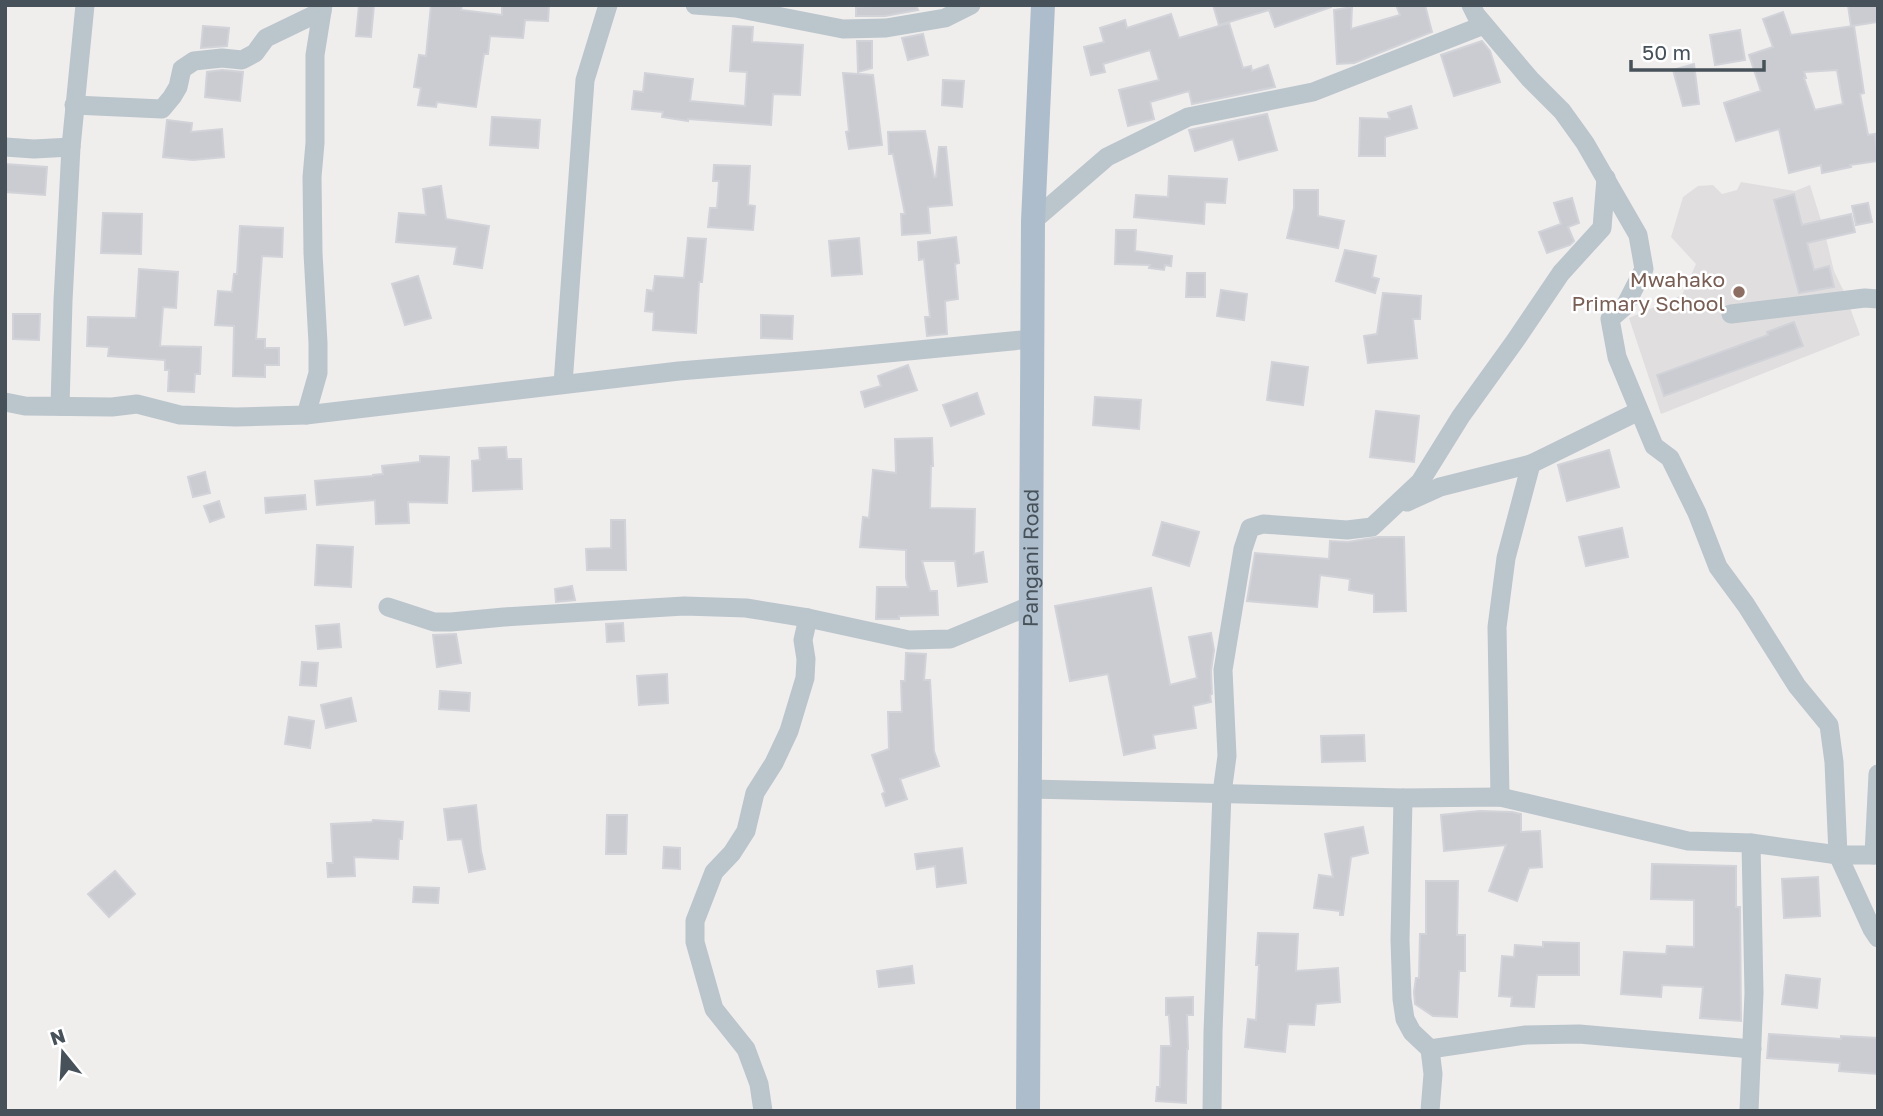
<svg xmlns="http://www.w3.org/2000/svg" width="1883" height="1116" font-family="'Golos Text',sans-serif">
	<rect width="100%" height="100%" fill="#f0eded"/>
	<polygon fill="#e1dedf" points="1741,182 1795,191 1810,185 1824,230 1834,271 1845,294 1860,335 1661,414 1629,318 1682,295 1696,264 1671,237 1683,197 1698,186 1713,185 1722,194 1737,190"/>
	<g fill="#caccd2" stroke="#d1d3d9" stroke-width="2" fill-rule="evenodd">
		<polygon points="359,5 374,5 371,37 356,36"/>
		<polygon points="431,5 462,5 461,10 502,15 502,5 549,6 548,21 525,20 523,38 490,36 488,54 484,54 476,107 437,102 436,107 418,105 421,88 414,87 419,55 426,56"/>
		<polygon points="877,5 916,5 918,10 885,16 856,16 856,7"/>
		<polygon points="1213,5 1331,5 1331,7 1275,27 1269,10 1219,25"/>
		<polygon points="1396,5 1425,5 1432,32 1354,63 1337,64 1334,10 1352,7 1351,29 1400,15"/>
		<polygon points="1848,5 1878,5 1878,22 1851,26"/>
		<path d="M1783,12L1791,35L1854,26L1864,93L1860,94L1868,135L1875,134L1878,161L1850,165L1851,167L1822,173L1821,165L1789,173L1779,129L1736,141L1724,103L1761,91L1749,55L1773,47L1763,19ZM1837,70L1843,104L1815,110L1804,78H1806L1804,72Z"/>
		<polygon points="1171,14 1179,38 1229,23 1243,68 1251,66 1252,71 1268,65 1275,87 1192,104 1189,91 1150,102 1154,119 1128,126 1119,90 1159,80 1150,50 1103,64 1105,72 1091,75 1084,47 1104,42 1100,28 1125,20 1127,28"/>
		<polygon points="203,26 229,28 227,46 201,48"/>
		<polygon points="733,26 753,27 752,42 803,45 800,95 773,94 771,125 688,119 688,121 662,117 663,112 632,109 634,91 643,92 645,73 693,79 690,101 745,106 747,72 730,71"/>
		<polygon points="1740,30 1745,60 1715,65 1710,35"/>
		<polygon points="923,34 928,55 908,60 902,38"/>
		<polygon points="857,41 872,41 872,68 858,72"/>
		<polygon points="1482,41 1490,51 1500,82 1454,96 1441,55"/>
		<polygon points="1694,64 1699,104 1683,106 1673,70"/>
		<polygon points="222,70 243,72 240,101 205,97 207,72"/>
		<polygon points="843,73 873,75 882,145 849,149 846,132 849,131"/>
		<polygon points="943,80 964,81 962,107 942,105"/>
		<polygon points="1411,106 1417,128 1385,137 1385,156 1359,156 1360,118 1390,119 1388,113"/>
		<polygon points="1267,114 1277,150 1239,160 1233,139 1195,151 1189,130"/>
		<polygon points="492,117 540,120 538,148 490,145"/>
		<polygon points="167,120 192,123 191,132 222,129 224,157 193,160 163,157"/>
		<polygon points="925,131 934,177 936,177 939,147 946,147 952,205 928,207 930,233 902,235 901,214 905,214 893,154 889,154 888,132"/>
		<polygon points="5,164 47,167 45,195 5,192"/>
		<polygon points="714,165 750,166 748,205 755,206 753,230 708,227 710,208 717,208 719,181 713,181"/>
		<polygon points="1169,176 1227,179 1225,203 1205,202 1204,224 1134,217 1136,195 1168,197"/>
		<polygon points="441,186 446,219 489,226 482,268 454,264 457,247 396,242 399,213 426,215 423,189"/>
		<polygon points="1294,190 1318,190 1318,216 1344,221 1338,248 1287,238 1294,208"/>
		<polygon points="1794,194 1802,225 1851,214 1855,232 1807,243 1814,270 1829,266 1834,287 1799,293 1774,200"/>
		<polygon points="1572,198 1579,223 1568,227 1574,241 1570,245 1547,253 1539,232 1561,224 1554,203"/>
		<polygon points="1868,203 1872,222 1856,225 1852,206"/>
		<polygon points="103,213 142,214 141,254 101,253"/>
		<polygon points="240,226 283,228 282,257 262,256 256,339 265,339 265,348 279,348 279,365 265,365 265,377 233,376 234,326 215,325 218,291 232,292 234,274 237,274"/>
		<polygon points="1116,230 1136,230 1135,251 1172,256 1171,266 1165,265 1164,270 1149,268 1150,265 1115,264"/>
		<polygon points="956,237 959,263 955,264 958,299 945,301 947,334 927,336 925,317 930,317 924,259 919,260 918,242"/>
		<polygon points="688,238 706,239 702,282 699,282 696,333 653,330 654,312 645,311 647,290 653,291 655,276 684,278"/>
		<polygon points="859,238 862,274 832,276 829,241"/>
		<polygon points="1345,250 1376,256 1372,277 1379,279 1375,293 1336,281"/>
		<polygon points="139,269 178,272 176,308 163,307 160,346 201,347 200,374 195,374 194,392 168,391 169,370 165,370 165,360 108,356 109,347 87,346 88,317 136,318"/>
		<polygon points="1187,273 1205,273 1205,297 1186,297"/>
		<polygon points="418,276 431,318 405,325 392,284"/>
		<polygon points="1221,290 1247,294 1244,320 1217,316"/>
		<polygon points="1383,293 1421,296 1420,319 1413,319 1417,358 1368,363 1364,336 1377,334"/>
		<polygon points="13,314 40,314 39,340 13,339"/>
		<polygon points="761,315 793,316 792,339 761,338"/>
		<polygon points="1794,322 1803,346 1664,396 1657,375 1768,335 1767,332"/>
		<polygon points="1272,362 1308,367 1303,405 1267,400"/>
		<polygon points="908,365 917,390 865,407 861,392 881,386 878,376"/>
		<polygon points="977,393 984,414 951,426 943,405"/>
		<polygon points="1095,397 1141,400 1139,429 1093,425"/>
		<polygon points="1376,411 1419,416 1414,462 1370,457"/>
		<polygon points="932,438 933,466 931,466 930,508 975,509 974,554 983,552 987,582 958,586 955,561 922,561 930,591 937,591 938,615 899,616 899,619 876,619 877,587 908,587 906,578 906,550 860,547 863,517 869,518 873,470 896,473 895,439"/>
		<polygon points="506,447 507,459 521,459 522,489 473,491 472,461 480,460 479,448"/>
		<polygon points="1609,450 1619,487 1567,501 1558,465"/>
		<polygon points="420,456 449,457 447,503 408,502 409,523 376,524 375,500 317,505 315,481 373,476 373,475 383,474 382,466 420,462"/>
		<polygon points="205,472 210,493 193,497 188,477"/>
		<polygon points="305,495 306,509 266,513 265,498"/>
		<polygon points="219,501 224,517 210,522 204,506"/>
		<polygon points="611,520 625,520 626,570 587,570 586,549 611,548"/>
		<polygon points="1162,522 1199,532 1189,566 1153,555"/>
		<polygon points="1622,528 1628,557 1586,566 1579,537"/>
		<polygon points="1378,537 1404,537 1406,611 1374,612 1374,594 1349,590 1350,579 1320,575 1317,607 1247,601 1255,553 1329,559 1330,541 1348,542"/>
		<polygon points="317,545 353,547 351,587 315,585"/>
		<polygon points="572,586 575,600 556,602 555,589"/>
		<polygon points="1151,588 1170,685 1197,678 1189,637 1211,633 1214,650 1211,671 1212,694 1210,695 1211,702 1193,706 1196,728 1153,735 1155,748 1124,755 1108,674 1070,681 1055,606"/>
		<polygon points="623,623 624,641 607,642 606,624"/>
		<polygon points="339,624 341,647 318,649 316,626"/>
		<polygon points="456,634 461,663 437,667 433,635"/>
		<polygon points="906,653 926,654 924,680 930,680 934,751 939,766 900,779 907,799 886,806 882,794 885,792 872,755 889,749 888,712 902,712 901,681 905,681"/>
		<polygon points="302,662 318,663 316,686 300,685"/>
		<polygon points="667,674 668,703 639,705 637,676"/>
		<polygon points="440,691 470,693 469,711 439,709"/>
		<polygon points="351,698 356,721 326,728 321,705"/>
		<polygon points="289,717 314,721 310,748 285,744"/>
		<polygon points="1364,735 1365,761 1322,762 1321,736"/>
		<polygon points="476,805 481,851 485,869 469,872 462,839 448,840 444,809"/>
		<polygon points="1480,811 1512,812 1521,814 1521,832 1540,831 1542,867 1529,868 1517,901 1489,891 1506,845 1444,851 1441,815"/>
		<polygon points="607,815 627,815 626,854 606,854"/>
		<polygon points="373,820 403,822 402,839 399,839 398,859 354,857 355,876 328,877 327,863 333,863 331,824 372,822"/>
		<polygon points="1363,827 1368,853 1351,857 1343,915 1340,915 1340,911 1314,908 1319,875 1333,877 1325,834"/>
		<polygon points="664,847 680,848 680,869 663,868"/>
		<polygon points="962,848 966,883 937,887 935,866 917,869 915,854"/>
		<polygon points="1652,864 1736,866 1736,907 1740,907 1741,1021 1700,1018 1703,987 1662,985 1661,997 1621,994 1624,952 1666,954 1667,946 1694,947 1694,900 1651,899"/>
		<polygon points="115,871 135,894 109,917 88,894"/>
		<polygon points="1818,877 1820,916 1784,918 1782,879"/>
		<polygon points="1426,881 1458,881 1457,935 1465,935 1465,971 1459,971 1457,1017 1433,1016 1415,1004 1414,992 1416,978 1419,978 1420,934 1426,934"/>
		<polygon points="414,887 439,888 438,903 413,902"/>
		<polygon points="1258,933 1298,934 1296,971 1338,968 1340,1002 1316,1004 1314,1025 1288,1024 1285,1052 1245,1047 1248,1019 1256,1020 1259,965 1256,965"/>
		<polygon points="1543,942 1579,943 1579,975 1537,975 1534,1007 1511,1006 1512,997 1499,996 1502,956 1514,957 1515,945 1543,947"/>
		<polygon points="912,966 914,983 879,987 877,971"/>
		<polygon points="1786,975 1820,979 1817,1008 1782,1004"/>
		<polygon points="1193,997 1193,1015 1187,1015 1188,1049 1187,1049 1186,1103 1156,1101 1157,1087 1160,1087 1161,1046 1171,1046 1169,1015 1166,1015 1166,998"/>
		<polygon points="1769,1034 1841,1039 1841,1036 1878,1038 1878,1074 1839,1071 1840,1063 1767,1058"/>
	</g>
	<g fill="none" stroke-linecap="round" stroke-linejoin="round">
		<g stroke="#bbc5cc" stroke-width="19">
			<polyline points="695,5 736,8 843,29 886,28 945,18 971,5"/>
			<polyline points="1471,5 1476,15 1530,79 1562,111 1585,143 1638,235 1644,269 1625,306 1610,319 1617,357 1654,446 1670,458 1697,513 1718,567 1746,605 1797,686 1829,725 1834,762 1838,855 1872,929 1878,938"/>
			<polyline points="74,105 162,109 172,97 178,87 182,69 194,61 222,58 242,60 255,53 266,38 322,11"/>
			<polyline points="5,147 34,149 71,147"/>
			<polyline points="1033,221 1107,157 1188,117 1313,92 1484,25"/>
			<polyline points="1731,314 1865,298 1878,299"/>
			<polyline points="563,384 585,80 608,5"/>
			<polyline points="5,402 25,406 112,407 137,404 180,415 236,417 306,415 318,373 318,343 313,253 312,177 315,143 315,55 323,5"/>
			<polyline points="60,406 63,301 71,147 85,5"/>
			<polyline points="306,415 679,371 825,359 1032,339"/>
			<polyline points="1407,502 1440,487 1531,464 1639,411"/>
			<polyline points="388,607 434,622 451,622 504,617 684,606 746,608 808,618 909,640 950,639 1032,605"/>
			<polyline points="1030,789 1403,798 1500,797 1688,841 1751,843 1838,855 1878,855"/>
			<polyline points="1500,797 1497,627 1506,558 1531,464"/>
			<polyline points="1403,798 1400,940 1402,999 1405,1019 1412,1032 1430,1049 1433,1074 1430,1111"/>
			<polyline points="1874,855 1878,774"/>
			<polyline points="1430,1049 1526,1035 1579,1034 1752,1049"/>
			<polyline points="763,1111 759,1084 746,1049 714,1009 695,942 695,921 714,872 732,853 746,831 755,793 774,763 789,731 805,678 806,659 803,640 808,618"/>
			<polyline points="1212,1111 1213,1032 1222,793 1227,756 1223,670 1243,549 1250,528 1263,524 1347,530 1372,527 1420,482 1461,416 1515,341 1561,273 1602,228 1606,178"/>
			<polyline points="1749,1111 1754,993 1751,843"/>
		</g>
		<path stroke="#adbdcc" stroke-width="24" id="s1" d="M1028,1111L1033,221L1043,5"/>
	</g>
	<circle fill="#8d6e63" stroke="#fff" stroke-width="2.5" cx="1739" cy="292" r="7"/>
	<g text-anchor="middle" stroke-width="5" stroke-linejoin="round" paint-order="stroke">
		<g font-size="21" fill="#785e54" stroke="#fff" text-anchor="end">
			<text x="1725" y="287">Mwahako<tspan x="1725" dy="24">Primary School</tspan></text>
		</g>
		<g font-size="21" fill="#46515a" stroke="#fff">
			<text dy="7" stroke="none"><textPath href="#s1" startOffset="553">Pangani Road</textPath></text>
		</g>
	</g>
	<rect width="1883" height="1116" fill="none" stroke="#46515a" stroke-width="14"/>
	<g transform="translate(63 1053) rotate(342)" stroke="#ffffff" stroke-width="5" paint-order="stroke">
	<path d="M0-5L12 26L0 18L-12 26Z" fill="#46515a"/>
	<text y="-10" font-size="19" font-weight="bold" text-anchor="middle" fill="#46515a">N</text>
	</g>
	<path d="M1631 60v10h133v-10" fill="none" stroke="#46515a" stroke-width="3.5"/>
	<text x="1642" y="60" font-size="21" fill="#46515a" stroke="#ffffff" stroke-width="5" paint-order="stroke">50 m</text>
</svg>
